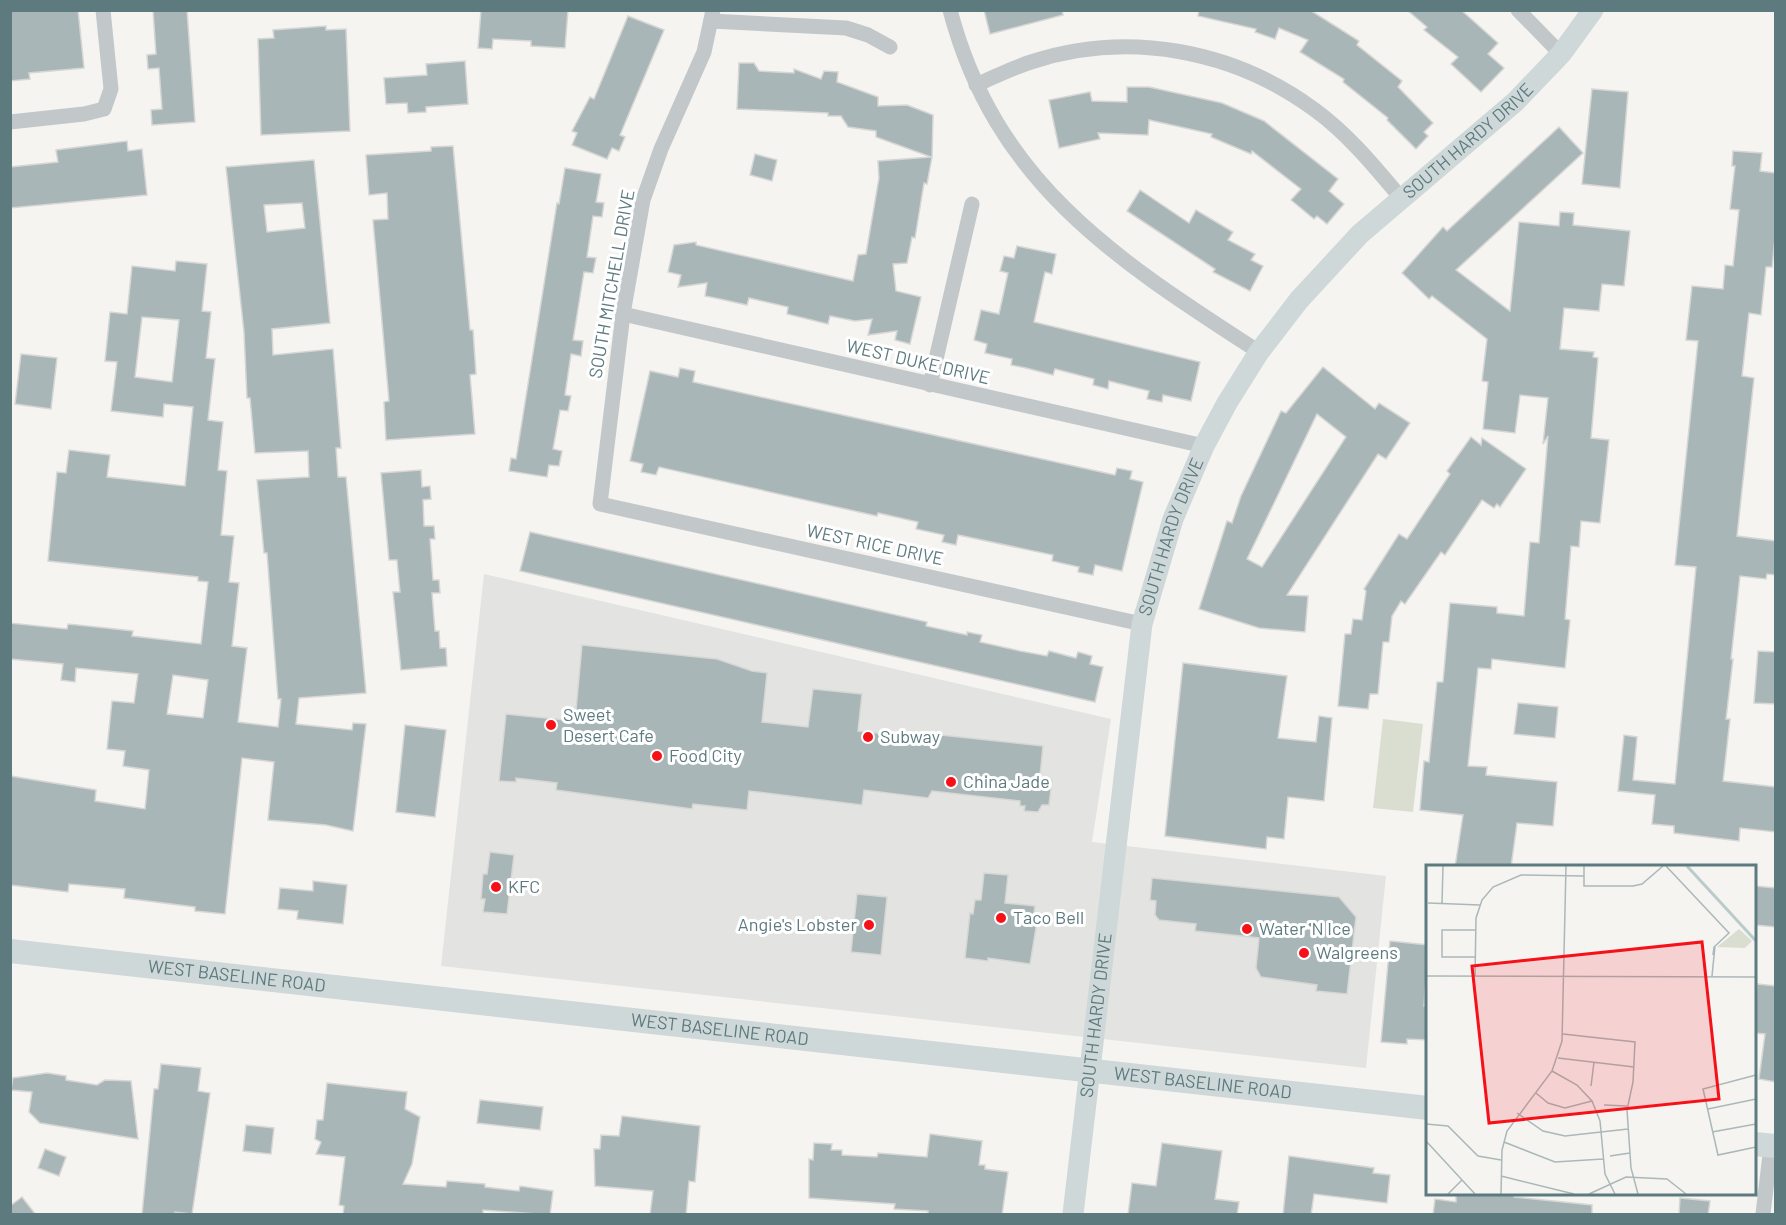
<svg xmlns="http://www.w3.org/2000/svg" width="1786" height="1225" font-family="Barlow,sans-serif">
	<rect width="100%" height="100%" fill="#f5f4f1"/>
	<polygon fill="#e3e4e2" points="484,574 1111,719 1092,842 1386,876 1366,1068 441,966"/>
	<polygon fill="#d9ded1" points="1383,719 1423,724 1413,812 1373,808"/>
	<g fill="#a8b6b7" stroke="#d6d6d4" stroke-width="1.5" fill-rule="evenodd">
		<polygon points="10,10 78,10 84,68 29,73 30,79 10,81"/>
		<polygon points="153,10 187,10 195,122 152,125 151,110 162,109 159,68 148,69 147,55 156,54"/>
		<polygon points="481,10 568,10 565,48 531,46 531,41 493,39 492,49 478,48"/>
		<polygon points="984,10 1062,10 1063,15 990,34"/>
		<polygon points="1199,10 1310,10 1359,41 1357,45 1402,81 1398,87 1433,123 1424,132 1428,136 1416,149 1387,120 1388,118 1343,82 1344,79 1300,52 1308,40 1279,28 1275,39 1255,32 1256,29 1198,16"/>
		<polygon points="1407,10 1461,10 1498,43 1488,54 1504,68 1481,92 1451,64 1458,57 1424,30 1427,27"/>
		<polygon points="628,16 664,30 620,135 625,137 619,151 612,148 607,159 572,145 577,133 572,131 590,97 594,99"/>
		<polygon points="326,26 326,30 346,29 350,131 261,135 258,39 274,38 273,30"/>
		<polygon points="465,61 468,104 426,107 426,112 408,113 407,103 386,104 384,78 427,75 426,64"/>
		<polygon points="739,63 754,63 759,71 794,73 794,69 821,79 824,71 838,72 837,82 878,97 878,106 907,105 933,115 932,157 927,184 924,183 915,238 912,237 907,263 893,264 896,291 921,297 910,344 895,340 897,331 868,335 872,319 855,321 830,316 828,324 787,314 788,307 749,298 747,305 720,299 705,296 707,283 678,287 681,275 668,272 674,245 696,242 696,245 853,281 858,255 866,254 879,178 878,161 931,157 876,137 876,131 848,127 841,116 828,116 828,113 737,109"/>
		<polygon points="1127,87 1149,87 1222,103 1264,121 1338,179 1329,191 1344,204 1327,224 1317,216 1314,219 1291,200 1301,189 1252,151 1251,154 1211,137 1212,134 1149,120 1148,135 1098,133 1100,139 1059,148 1049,100 1090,92 1092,101 1127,102"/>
		<polygon points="1592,89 1628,92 1620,188 1582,184"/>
		<polygon points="1559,127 1583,153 1456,270 1510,311 1519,222 1559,226 1560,212 1574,213 1573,225 1630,231 1624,286 1602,284 1599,311 1564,308 1560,349 1594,352 1593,357 1598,358 1591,438 1609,440 1600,523 1581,521 1579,547 1571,546 1565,619 1570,620 1565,668 1492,659 1491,669 1478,668 1468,766 1487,767 1486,775 1557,782 1553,826 1517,823 1511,867 1455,867 1463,815 1420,810 1424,761 1429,762 1437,682 1443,682 1450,603 1497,607 1497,613 1524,616 1530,542 1539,543 1548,436 1543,444 1548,398 1520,395 1515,433 1483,429 1488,382 1482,381 1487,339 1432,296 1429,299 1402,273 1443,227 1447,231"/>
		<polygon points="127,141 128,151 142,149 147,195 10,208 10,167 58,162 56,150"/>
		<polygon points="453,146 470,330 473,330 476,374 470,375 475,434 386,440 384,402 389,401 373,220 388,219 387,193 369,195 366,155 431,151 431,147"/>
		<polygon points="1733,151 1762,153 1760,171 1776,173 1776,229 1772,267 1766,267 1761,315 1749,313 1742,376 1754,378 1737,536 1776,541 1776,575 1767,574 1766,579 1740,576 1731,659 1733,659 1726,719 1730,719 1723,781 1776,787 1776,832 1740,828 1739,841 1674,833 1674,826 1652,824 1655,795 1618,791 1624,735 1637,737 1633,780 1675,784 1696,567 1675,565 1698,341 1686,340 1692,286 1723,289 1725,265 1733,266 1739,210 1730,209 1735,166 1732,166"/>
		<polygon points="755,154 777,160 772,181 750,175"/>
		<path d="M314,160L330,323L272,329L273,355L333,349L341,448H336L338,477H346L366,693L299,698L296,724L352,730L353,723L366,724L353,831L326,825L268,820L274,762L242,758L225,914L195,911V907L124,898L125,889L69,884L68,892L10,885V776L96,790L95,801L145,809L149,770L123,766L125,751L107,749L112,701L134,703L138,674L76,668L75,682L61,680L63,664L10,659V623L67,629L68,624L97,627L133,631L132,636L201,644L208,582L198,581V577L48,561L57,472L66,473L69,450L110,455L107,477L185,486L193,407L164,404L163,417L111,411L117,362L105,361L110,312L127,314L132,266L175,271L176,261L207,264L202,311L211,312L206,358L215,359L208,420L223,422L218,470L227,471L221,535L234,536L229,582L239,583L232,646L247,648L238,722L278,727L281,699H278L267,553H264L257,480L309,477L308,451L255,453L250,398H247L244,332L226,167ZM302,203L305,228L267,232L264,205ZM142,317L179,320L172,382L135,377ZM173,675L208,680L203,718L167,714Z"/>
		<polygon points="565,168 601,174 596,202 604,203 602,217 593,216 587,257 596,258 593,273 584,272 573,340 583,341 581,356 571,354 565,395 571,396 568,411 560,410 553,449 562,451 559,466 549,465 547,477 509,471 511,458 516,459 557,203 559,204"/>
		<polygon points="1140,190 1189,223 1196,210 1233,232 1228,240 1255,254 1251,260 1263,266 1250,291 1213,272 1215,269 1127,211"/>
		<polygon points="1017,246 1056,254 1052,274 1045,272 1034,322 1200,362 1191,401 1163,395 1162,402 1147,399 1149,391 1109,381 1108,389 1093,385 1094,379 1055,369 1053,375 1026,368 1011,365 1012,359 985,353 987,344 974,340 981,310 999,314 1008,273 1000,271 1004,256 1014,258"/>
		<polygon points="21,354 57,358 51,409 15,404"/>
		<path d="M1323,367L1375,409L1379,403L1410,423L1386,459L1378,454L1287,595L1308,596L1305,632L1259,628L1199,609L1227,521L1232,523L1241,496L1281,411L1286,413ZM1317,414L1346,437L1262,567L1247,559Z"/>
		<polygon points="680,368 695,371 693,382 1115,475 1117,468 1132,471 1130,479 1143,482 1122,571 1095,565 1093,575 1078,572 1079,567 1052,561 1053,555 958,535 956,545 942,542 944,535 916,529 918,522 878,513 877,516 659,467 656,475 641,472 643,464 630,461 650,371 678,377"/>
		<polygon points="1471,437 1481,445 1482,438 1526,469 1500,507 1497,504 1494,508 1482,500 1445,555 1441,552 1405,604 1401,601 1392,616 1389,642 1383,642 1378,694 1370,694 1368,709 1338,706 1345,634 1351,634 1353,619 1362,620 1366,591 1364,589 1399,534 1407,539 1450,474 1447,471"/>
		<polygon points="421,470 422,487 430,486 431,499 423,500 424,526 434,526 435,539 430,539 433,580 439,580 440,593 432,593 435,631 439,631 440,648 446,648 447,666 401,670 393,592 400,592 397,560 389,560 381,473"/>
		<polygon points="530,532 927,622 926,626 967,635 967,632 982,635 980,642 1020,651 1047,656 1049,651 1076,658 1078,652 1092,656 1090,664 1103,667 1095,702 520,571"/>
		<polygon points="582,645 717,659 752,671 767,673 762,722 808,727 813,689 862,694 858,731 922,738 922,733 1043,746 1040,776 1052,780 1049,805 1042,805 1038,812 1024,811 1025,806 1020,806 1020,801 932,791 928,798 864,790 862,805 749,791 747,810 693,804 692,809 556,790 557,783 516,778 516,782 499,781 506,714 575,721"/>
		<polygon points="1758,651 1776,652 1776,704 1754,703"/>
		<polygon points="1183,663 1287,676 1278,738 1316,742 1319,716 1332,718 1324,801 1288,797 1284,839 1267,837 1266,849 1165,836"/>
		<polygon points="1518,703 1558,707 1555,738 1514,734"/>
		<polygon points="405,725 446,730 435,817 396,812"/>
		<polygon points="490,852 514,855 507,914 483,912 485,899 481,899 483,874 487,874"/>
		<polygon points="984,873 1008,875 1005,903 1035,906 1033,921 1037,922 1030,964 988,958 988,961 965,958 970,913 973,914 975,900 981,900"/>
		<polygon points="1152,878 1339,897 1356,917 1347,994 1316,991 1317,985 1261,977 1256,968 1259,938 1195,931 1196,924 1159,920 1155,915 1156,901 1150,900"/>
		<polygon points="313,881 347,885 343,924 297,919 298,911 278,909 280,888 313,891"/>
		<polygon points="1755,886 1776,888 1776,927 1755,925"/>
		<polygon points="857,894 887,897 881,955 851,952"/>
		<polygon points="1390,941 1428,945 1424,1006 1428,1006 1428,1040 1407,1039 1407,1044 1381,1042"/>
		<polygon points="1757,984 1776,986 1776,1082 1759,1079 1765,1034 1755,1033"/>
		<polygon points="161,1064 201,1068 198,1091 210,1093 192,1214 175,1212 174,1215 142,1215 154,1089 158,1089"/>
		<polygon points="47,1073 66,1076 66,1080 97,1085 105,1080 131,1081 138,1139 40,1123 29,1112 32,1092 11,1090 13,1078"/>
		<polygon points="327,1083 407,1092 405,1109 420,1117 412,1164 403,1184 446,1187 447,1181 485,1184 485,1187 519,1191 520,1186 553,1191 550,1215 483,1210 483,1215 343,1215 344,1206 339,1205 345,1157 316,1154 321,1142 315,1139 317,1120 323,1120"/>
		<polygon points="480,1100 543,1107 540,1130 477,1123"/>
		<polygon points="622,1116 700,1126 695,1182 689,1181 686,1215 650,1215 653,1191 595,1186 594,1149 600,1149 601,1135 619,1136"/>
		<polygon points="246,1125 274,1128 271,1154 243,1151"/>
		<polygon points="930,1134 982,1141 979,1165 985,1165 985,1169 1008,1172 1002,1215 928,1215 928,1211 894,1209 895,1204 809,1198 809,1159 813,1160 814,1143 832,1144 831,1150 842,1150 842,1155 877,1157 878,1153 927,1157"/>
		<polygon points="1162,1143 1222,1151 1215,1199 1239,1202 1237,1215 1128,1215 1132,1183 1156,1186"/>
		<polygon points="45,1149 66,1157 59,1176 38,1168"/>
		<polygon points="1289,1156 1374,1168 1373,1173 1390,1175 1387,1203 1314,1194 1311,1215 1283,1215"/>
		<polygon points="1456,1194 1514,1194 1514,1197 1592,1205 1592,1215 1433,1215 1435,1199 1456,1202"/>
		<polygon points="22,1197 36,1215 10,1215 10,1206"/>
		<polygon points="1680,1198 1710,1201 1708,1215 1679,1215"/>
	</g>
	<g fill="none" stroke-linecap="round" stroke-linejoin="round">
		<g stroke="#c2c8ca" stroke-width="15">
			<polyline points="713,10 704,52 661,149 643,200 623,314 600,504 1142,624"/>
			<path d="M950,10C996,184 1117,260 1259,352"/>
			<polyline points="1518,10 1561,54"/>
			<polyline points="711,21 846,28 868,35 890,47"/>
			<path d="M976,85C994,77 1012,68 1031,62C1128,30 1234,50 1315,110C1348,134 1375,167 1401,198"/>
			<polyline points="10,122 84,114 104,109 111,89 103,10"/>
			<polyline points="623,314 1204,446"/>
			<polyline points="930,385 972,204"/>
			<polyline points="1763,1214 1771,1146"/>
		</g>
		<path stroke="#ced8d9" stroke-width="21" id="s1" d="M1073,1214L1142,624L1173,519L1204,446L1227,403L1259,352L1299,300L1360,234L1515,102L1561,54L1593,10"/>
		<g stroke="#ced8d9" stroke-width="24">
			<path id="s2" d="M10,951L1428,1108"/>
			<polyline points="1754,1144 1776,1146"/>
		</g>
	</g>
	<g fill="#f61018" stroke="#fff" stroke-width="2">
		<circle cx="551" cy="725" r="6"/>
		<circle cx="868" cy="737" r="6"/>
		<circle cx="657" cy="756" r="6"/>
		<circle cx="951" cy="782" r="6"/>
		<circle cx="496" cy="887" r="6"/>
		<circle cx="1001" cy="918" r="6"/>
		<circle cx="869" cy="925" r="6"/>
		<circle cx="1247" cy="929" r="6"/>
		<circle cx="1304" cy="953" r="6"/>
	</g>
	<g text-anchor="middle" stroke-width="6" stroke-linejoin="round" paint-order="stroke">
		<g font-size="18" fill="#5d7a7f" stroke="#fff">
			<text dy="6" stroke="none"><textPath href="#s1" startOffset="1190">SOUTH HARDY DRIVE</textPath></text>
			<text transform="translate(612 284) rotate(-80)" y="6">SOUTH MITCHELL DRIVE</text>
			<text transform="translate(918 362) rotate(13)" y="6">WEST DUKE DRIVE</text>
			<text dy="6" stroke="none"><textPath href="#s1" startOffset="686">SOUTH HARDY DRIVE</textPath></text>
			<text transform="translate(875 545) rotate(12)" y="6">WEST RICE DRIVE</text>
			<text dy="6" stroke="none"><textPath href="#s2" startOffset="228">WEST BASELINE ROAD</textPath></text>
			<text dy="6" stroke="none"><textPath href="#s1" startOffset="200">SOUTH HARDY DRIVE</textPath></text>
			<text dy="6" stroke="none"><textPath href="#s2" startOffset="714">WEST BASELINE ROAD</textPath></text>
			<text dy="6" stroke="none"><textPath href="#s2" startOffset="1200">WEST BASELINE ROAD</textPath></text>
		</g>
		<g font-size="18" fill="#5d7a7f" stroke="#fff" text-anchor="start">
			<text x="563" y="721">Sweet<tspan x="563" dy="21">Desert Cafe</tspan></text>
			<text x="880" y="743">Subway</text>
			<text x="669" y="762">Food City</text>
			<text x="963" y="788">China Jade</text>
			<text x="508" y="893">KFC</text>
			<text x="1013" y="924">Taco Bell</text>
			<text x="857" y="931" text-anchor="end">Angie's Lobster</text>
			<text x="1259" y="935">Water 'N Ice</text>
			<text x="1316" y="959">Walgreens</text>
		</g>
	</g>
	<g transform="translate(1426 865)">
		<rect width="330" height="330" fill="#f5f4f1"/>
		<path d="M313,64L326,76L319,83L291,82Z" fill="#d9ded1"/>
		<path fill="none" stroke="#b9cbcb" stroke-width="3" d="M261,1L330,76"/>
		<path fill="none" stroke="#aab8b9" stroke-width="1.5" d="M158,1V21H207L216,19L237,1M240,1L303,68L288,82L287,90M2,38L54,40M16,38L17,1M50,65H16V92H50M0,111L330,112M49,111L50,53L56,35L67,22L95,10L158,11M286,111L289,81M137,169L209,177L207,217L201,245L205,303L212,329M132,193L208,202M126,206L151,220L166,236L174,256L179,309L189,329M330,210L277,224L292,290L330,282M165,221L168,197M110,228L122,238L139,243L166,236M178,240L201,241M282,244L330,234M91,248L117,266L139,271L202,264M0,259L22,261L52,291L75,295M286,267L330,259M0,276L49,329M78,277L129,297L177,294M184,291L204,288M75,311L148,329M22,329L36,315M75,329L76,285L81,266L126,206L136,176L140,1M163,329L200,312L241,314L260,329"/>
		<path fill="#f61018" fill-opacity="0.15" stroke="#f61018" stroke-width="3" d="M276,77L293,234L63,258L46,101Z"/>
		<rect width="330" height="330" fill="none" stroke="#5d7a7f" stroke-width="3"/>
	</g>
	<rect width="1786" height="1225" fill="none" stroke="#5d7a7f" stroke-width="24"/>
</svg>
